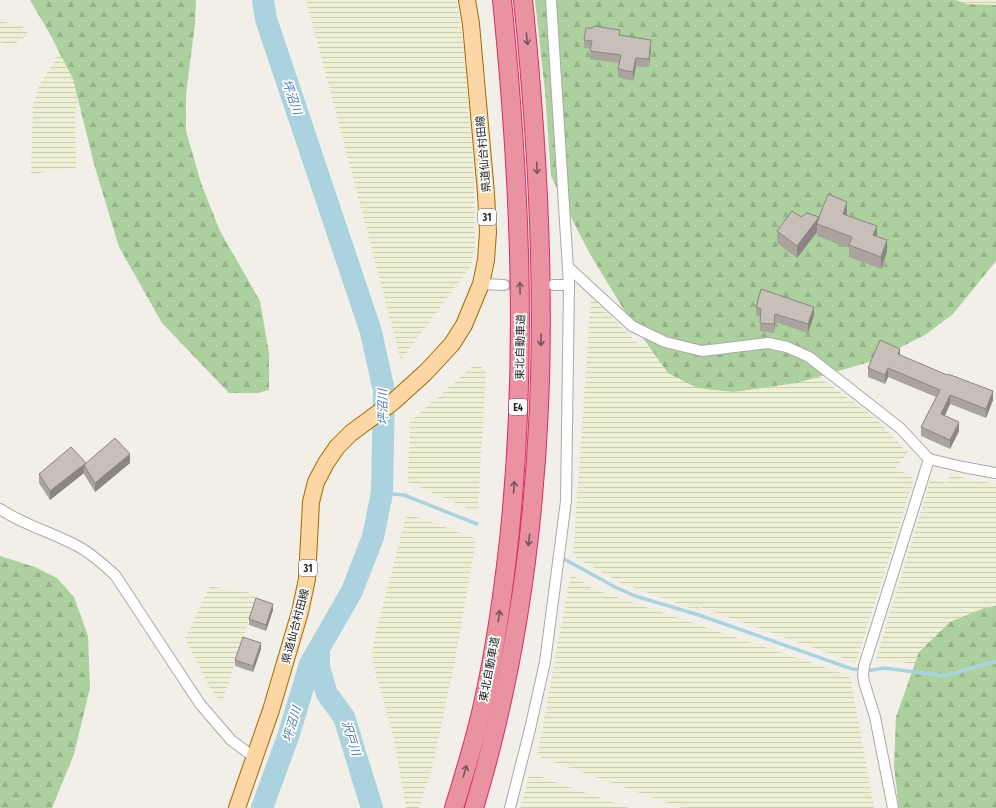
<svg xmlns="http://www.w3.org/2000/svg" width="996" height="808" font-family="'Fira Sans Condensed','Noto Sans JP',sans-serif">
	<defs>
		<pattern id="farmland-rules" width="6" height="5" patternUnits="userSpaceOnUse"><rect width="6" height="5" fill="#eef0d5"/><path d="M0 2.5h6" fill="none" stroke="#ccceb7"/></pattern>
		<pattern id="forest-firs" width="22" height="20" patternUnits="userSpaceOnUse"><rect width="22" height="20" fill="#add19e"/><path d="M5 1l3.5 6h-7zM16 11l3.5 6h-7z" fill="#95b388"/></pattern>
	</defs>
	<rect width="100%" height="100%" fill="#f2efe9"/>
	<g fill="url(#farmland-rules)">
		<polygon points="306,0 457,0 464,48 474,174 475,249 471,266 401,360"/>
		<polygon points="915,0 996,0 996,11"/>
		<polygon points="0,21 22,26 28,34 11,47 0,42"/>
		<polygon points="63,47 85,79 75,113 76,168 31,174 33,104 40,84"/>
		<polygon points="591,296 637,343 700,365 805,366 876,419 908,453 896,467 914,479 856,663 700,607 698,611 619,582 573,556"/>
		<polygon points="475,364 486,370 478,513 408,482 410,422"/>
		<polygon points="950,475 996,484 996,657 949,668 876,659 931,478 947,483"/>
		<polygon points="407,513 476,539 454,667 431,772 419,808 406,808 393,734 375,672 372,656 375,635"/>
		<polygon points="571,574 593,589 850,676 874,808 682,808 537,756"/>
		<polygon points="210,586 257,594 222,703 210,688 185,638"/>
		<polygon points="530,773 629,808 520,808"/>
	</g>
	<g fill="url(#forest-firs)">
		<polygon points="30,0 196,0 195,24 186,94 186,131 201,183 220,231 260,301 269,353 269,390 257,393 229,393 162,323 119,247 94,164 73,79 51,36"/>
		<polygon points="535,0 955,0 967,4 996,5 996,261 953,314 925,335 873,361 797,383 733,392 697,388 668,373 630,320 590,254 579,233 551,176 545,92"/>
		<polygon points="0,556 35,567 57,578 74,597 88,636 90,688 74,754 52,808 0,808"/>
		<polygon points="996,606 996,808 899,808 894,767 896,717 919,652 950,622 984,608"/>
	</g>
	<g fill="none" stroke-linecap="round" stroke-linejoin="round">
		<g stroke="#aad3df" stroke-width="3.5">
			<polyline points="382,493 404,495 477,524"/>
			<polyline points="564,559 615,587 635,596 699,615 852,669 866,671 884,668 946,676 974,667 996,662"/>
		</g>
		<g stroke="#aad3df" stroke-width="22">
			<polyline points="319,649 319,667 327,694 344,717 372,808"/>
			<polyline points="262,808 289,734 310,664 352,591 373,537 382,493 384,391 371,332 266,19 263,0"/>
		</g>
		<polyline stroke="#c8c6c1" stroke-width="10" stroke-dasharray="10 5" stroke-linecap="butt" points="504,285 545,285"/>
		<defs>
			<g id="street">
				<polyline points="568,267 632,326 665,342 702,351 768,343 787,347 809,357 849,388 900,428 929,459 963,467 996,473"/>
				<polyline points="481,284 504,285"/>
				<polyline points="553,285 569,285"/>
				<path d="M0,509C25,526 55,533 81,548C93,555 104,565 115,575L200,704L231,740L255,758"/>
				<polyline points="510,808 530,729 545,662 566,501 569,285 551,0"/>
				<polyline points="893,808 875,717 864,682 863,675 864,666 929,459"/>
			</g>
			<polyline id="primary" points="237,808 271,710 300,612 307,579 311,502 316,482 326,463 337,447 351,433 393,402 426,372 452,344 464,325 481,284 486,260 488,232 486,193 471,24 467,0"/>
			<g id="highway">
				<path d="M454,808C462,782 470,756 477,729C493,667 502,603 509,540C528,360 520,179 502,0"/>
				<path d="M474,808C554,544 551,272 523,0"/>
			</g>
		</defs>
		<use href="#street" stroke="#a9a9a9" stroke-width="12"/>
		<use href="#primary" stroke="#a06b00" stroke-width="18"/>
		<use href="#highway" stroke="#dc2a67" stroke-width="20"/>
		<use href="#street" stroke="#fff" stroke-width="10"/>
		<use href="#primary" stroke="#fcd6a4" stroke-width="16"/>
		<use href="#highway" stroke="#e892a2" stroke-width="18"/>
	</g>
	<g fill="#aba49e">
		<polygon points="620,35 651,48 649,67 636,66 633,81 618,77 618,69 619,63 590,59 591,49 584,48 584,40"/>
		<polygon points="847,214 847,215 877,236 887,252 881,269 849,257 849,248 817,236 817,232 797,258 777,243 777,231 801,217 819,217"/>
		<polygon points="756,307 814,315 808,333 775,322 774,333 760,331 760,317 756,315"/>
		<polygon points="900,355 993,400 986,418 950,404 945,416 959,431 950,449 921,436 921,427 936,397 888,377 885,384 868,377 868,368"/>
		<polygon points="86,463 130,463 95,492 84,474 84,473 50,500 39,483 39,474"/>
		<polygon points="273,610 266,631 249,625 249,619"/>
		<polygon points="261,649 253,672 235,666 235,660"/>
	</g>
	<g fill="#8b8681">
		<polygon points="651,40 651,48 649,67 649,59"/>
		<polygon points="636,58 636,66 633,81 633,72"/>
		<polygon points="847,202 847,214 843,226 843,214"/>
		<polygon points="819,217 817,224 817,232 797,258 797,246"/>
		<polygon points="877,226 877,238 873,235"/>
		<polygon points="887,240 887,252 881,269 881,257"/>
		<polygon points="814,307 814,315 808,333 808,324"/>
		<polygon points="775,314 775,322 774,333 774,324"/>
		<polygon points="900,349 900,358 898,354"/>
		<polygon points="888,368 888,377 885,384 885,375"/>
		<polygon points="993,391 993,400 986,418 986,409"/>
		<polygon points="950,395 950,404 941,423 941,414"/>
		<polygon points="959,422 959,431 950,449 950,440"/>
		<polygon points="130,454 130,463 95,492 95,483"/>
		<polygon points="86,463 86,469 84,465 84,473 50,500 50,491"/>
		<polygon points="273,604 273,610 266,631 266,625"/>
		<polygon points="261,643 261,649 253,672 253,666"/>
	</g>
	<g fill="#c7bfb8" stroke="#8b8681">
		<polygon points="594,26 620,30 619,35 651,40 649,59 636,58 633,72 618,69 621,55 590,51 592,41 584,40 586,28 593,28"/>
		<polygon points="828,194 847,202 843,214 877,226 873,235 887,240 881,257 849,245 852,237 817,224 819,217 797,246 777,231 792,211 801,217 807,213 819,217"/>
		<polygon points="761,289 814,307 808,324 775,314 774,324 760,323 761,309 756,307"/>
		<polygon points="880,340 900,349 898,354 947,375 948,374 993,391 986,409 950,395 941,414 959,422 950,440 921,427 940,390 888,368 885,375 868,368"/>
		<polygon points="115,438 130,454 95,483 84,465"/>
		<polygon points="71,447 86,463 50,491 39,474"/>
		<polygon points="256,598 273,604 266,625 249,619"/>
		<polygon points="243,637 261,643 253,666 235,660"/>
	</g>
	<defs><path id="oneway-shaft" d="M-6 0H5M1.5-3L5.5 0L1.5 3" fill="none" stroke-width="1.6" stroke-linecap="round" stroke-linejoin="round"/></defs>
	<g stroke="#7b545c">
		<use href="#oneway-shaft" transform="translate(527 39) rotate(84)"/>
		<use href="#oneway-shaft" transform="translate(537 168) rotate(87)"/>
		<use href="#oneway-shaft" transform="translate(520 288) rotate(-91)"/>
		<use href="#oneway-shaft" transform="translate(541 340) rotate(91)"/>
		<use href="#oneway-shaft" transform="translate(514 487) rotate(-86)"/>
		<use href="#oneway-shaft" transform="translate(529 540) rotate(96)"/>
		<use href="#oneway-shaft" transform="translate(499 616) rotate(-82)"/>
		<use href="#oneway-shaft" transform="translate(465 771) rotate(-73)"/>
	</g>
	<g text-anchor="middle" stroke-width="3.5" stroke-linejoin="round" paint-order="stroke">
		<g fill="#fff" stroke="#646464" stroke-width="1">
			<rect x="478" y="209" width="18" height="16" rx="3"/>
			<rect x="509" y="399" width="18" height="16" rx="3"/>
			<rect x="299" y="560" width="18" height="16" rx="3"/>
		</g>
		<g font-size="10" font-weight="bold" fill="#222">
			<text x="487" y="221">31</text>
			<text x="518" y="411">E4</text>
			<text x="308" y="572">31</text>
		</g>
		<g font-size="11" fill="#222" stroke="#fff">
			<text transform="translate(483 154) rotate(-95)" y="4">県道仙台村田線</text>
			<text transform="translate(520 347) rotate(-89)" y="4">東北自動車道</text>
			<text transform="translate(295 626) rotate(-75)" y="4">県道仙台村田線</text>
			<text transform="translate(489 669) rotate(-79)" y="4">東北自動車道</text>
		</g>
		<g font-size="12" font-style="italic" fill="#4a7aab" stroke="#fff">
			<text transform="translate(292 97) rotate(71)" y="4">坪沼川</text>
			<text transform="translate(383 407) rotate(-91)" y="4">坪沼川</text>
			<text transform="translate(292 724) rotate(-73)" y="4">坪沼川</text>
			<text transform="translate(351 738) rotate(72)" y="4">沢戸川</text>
		</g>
	</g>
</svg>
